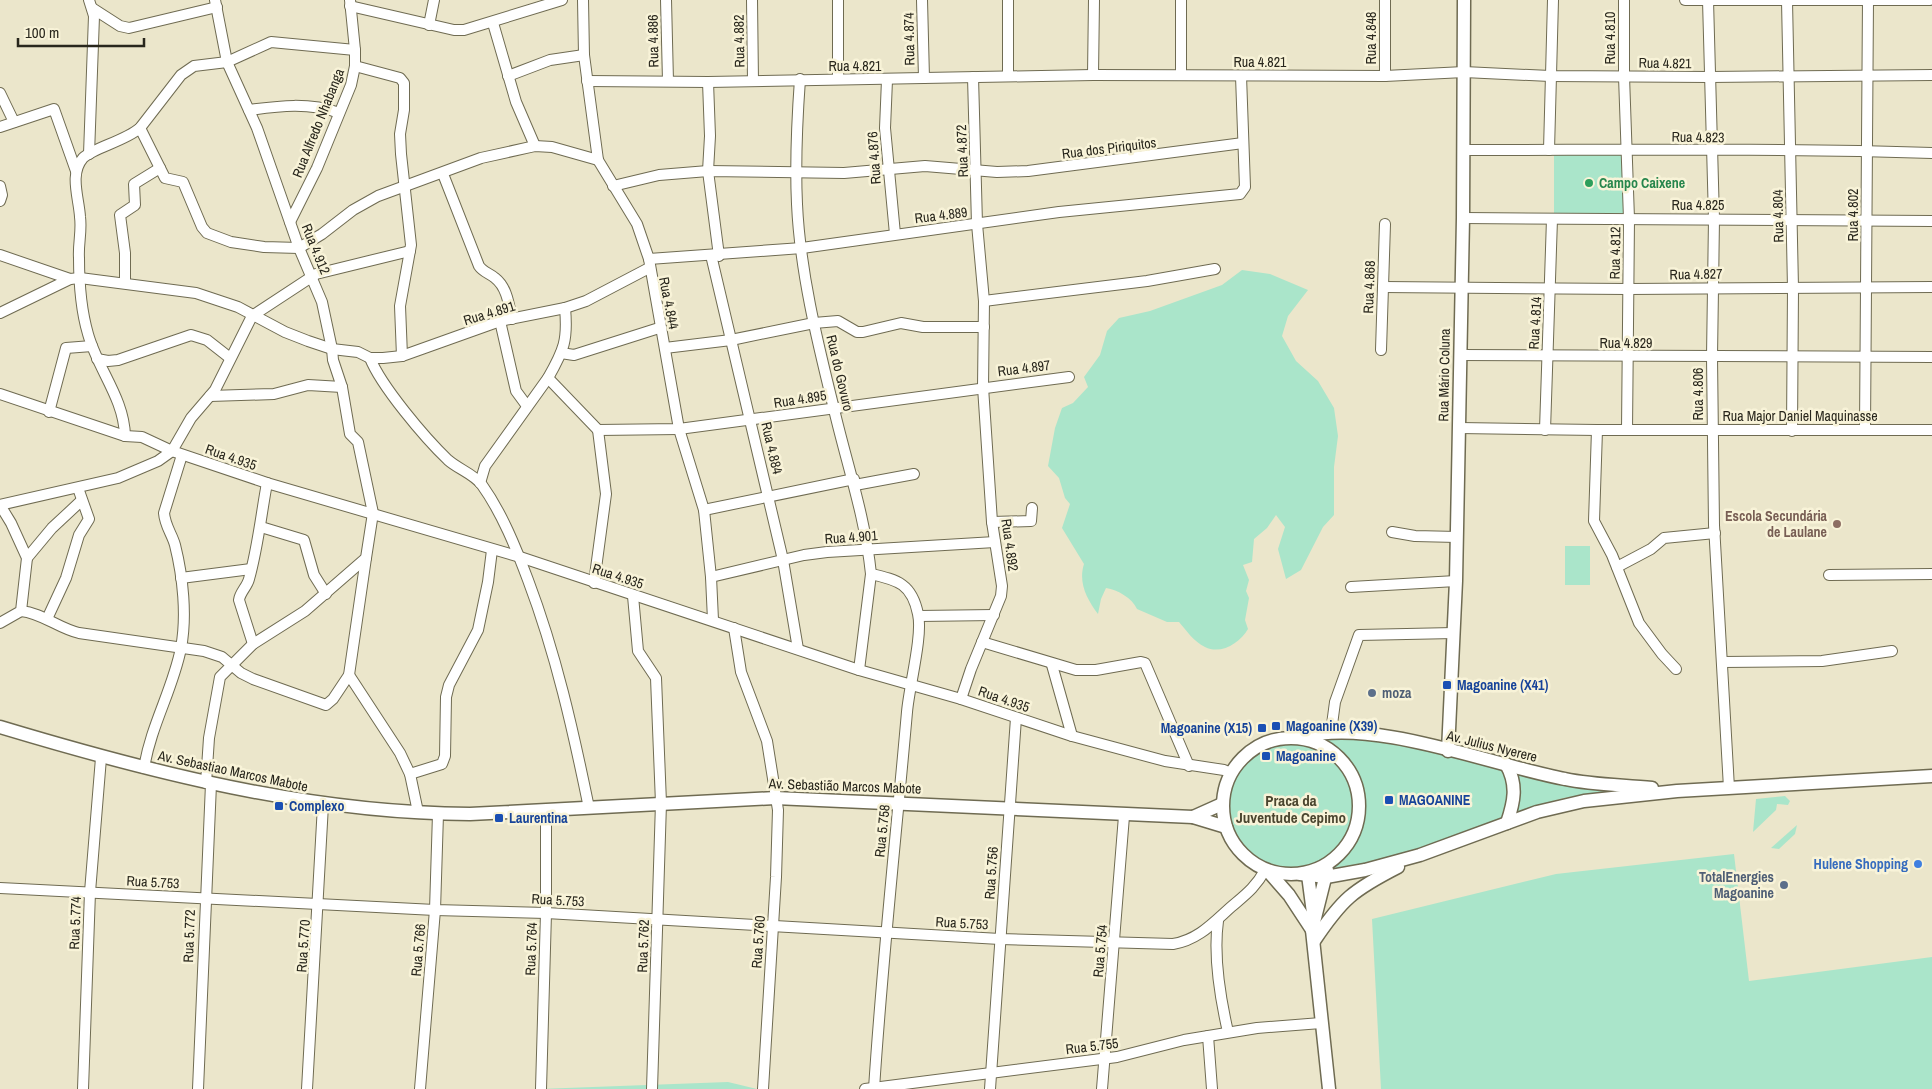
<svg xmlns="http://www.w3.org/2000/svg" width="1932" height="1089" font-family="'Archivo Narrow',sans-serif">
	<rect width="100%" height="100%" fill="#ebe6cb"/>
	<g fill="#aae5ca">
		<polygon points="1554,154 1623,154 1624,213 1554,213"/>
		<path d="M1242,270L1270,274L1308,290L1288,316L1282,336L1296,361L1318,381L1334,408L1338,436L1334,467V515L1323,527L1301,570L1286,579L1278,549L1285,527L1276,515L1267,528L1254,539L1252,562L1243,565L1249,580L1246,591L1249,598L1245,620L1248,629C1240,643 1221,655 1205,647C1194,642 1186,630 1179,622H1167L1137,609C1132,598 1118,590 1106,588L1101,599L1098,614C1087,599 1078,583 1084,564L1062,528L1070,504L1065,498L1059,478L1048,466L1055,428L1062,408L1073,403L1088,387L1084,377L1100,355L1107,331L1119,318L1150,311L1222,285Z"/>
		<rect x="1565" y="546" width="25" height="39"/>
		<path d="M1348,733L1460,757L1677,791C1638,793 1594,790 1556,800C1479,822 1408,861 1329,871C1312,873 1296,876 1279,874C1217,866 1204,778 1255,747C1281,732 1319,734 1348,733Z"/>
		<polygon points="1785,796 1790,801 1788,805 1777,804 1776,810 1753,832 1756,799"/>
		<polygon points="1797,825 1795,834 1779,849 1771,848"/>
		<polygon points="1734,854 1749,981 1932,957 1932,1089 1381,1089 1372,919 1556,874"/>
		<polygon points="728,1082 757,1089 539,1089"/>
	</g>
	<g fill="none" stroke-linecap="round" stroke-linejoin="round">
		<defs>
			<g id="minor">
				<polyline points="583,0 584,55 598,160 637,224 649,259 679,429 704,510 711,577 713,620"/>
				<polyline points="666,0 668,81"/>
				<polyline points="752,0 753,81"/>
				<polyline points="922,0 924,78"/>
				<polyline points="1385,0 1385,76"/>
				<polyline points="1624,0 1624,76 1629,219 1627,430"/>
				<polyline points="1685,0 1930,0"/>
				<polyline points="1708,0 1714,219 1712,357 1714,525 1729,788"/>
				<polyline points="1787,1 1793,288 1792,431"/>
				<polyline points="350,6 454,30 464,30 562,0"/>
				<polyline points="92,8 120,26 129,28 217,7"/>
				<polyline points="493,23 516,102 535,146"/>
				<polyline points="429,25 434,0"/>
				<polyline points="355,66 400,78 404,83 404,110 400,134 401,154 411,245 400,306 402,356"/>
				<polyline points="1093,75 1094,0"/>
				<polyline points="1181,75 1181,0"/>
				<polyline points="508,76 550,60 584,55"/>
				<polyline points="1008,76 1008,0"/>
				<path d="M800,79C797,121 795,163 797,204C800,271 817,340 833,405C846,462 865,515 871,574L859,670"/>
				<polyline points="838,79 838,0"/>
				<polyline points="887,80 885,128 895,234"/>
				<polyline points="587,81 708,82 1093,75 1385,76 1464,72 1550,76 1710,77 1932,75"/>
				<polyline points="708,82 710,136 708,171 719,256"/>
				<polyline points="0,93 14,122"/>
				<path d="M249,110C279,106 309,102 339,113"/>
				<polyline points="0,127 54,109 76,171"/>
				<polyline points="140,128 165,178 183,182 202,227 207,233 231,242 264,247 299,248 322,234 353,210 378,196 481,158 535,146 552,147 598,160"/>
				<path d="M1463,150C1619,150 1776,148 1932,153"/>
				<polyline points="1549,150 1553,0"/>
				<polyline points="89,154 94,16 89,0"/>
				<path d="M443,174L479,266C483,272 489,273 495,278C507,287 509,305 512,319"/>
				<polyline points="0,186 2,195 0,201"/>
				<polyline points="613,186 659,175 708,171 844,173 925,166 997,172 1028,171 1243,143"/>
				<polyline points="1463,218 1932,221"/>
				<polyline points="290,222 317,168 351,85 355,66 355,50 350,0"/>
				<polyline points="0,255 70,279"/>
				<polyline points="711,255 783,560 798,649"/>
				<polyline points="649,259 802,248 1059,212 1240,194 1245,187 1241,76"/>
				<polyline points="125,283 125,253 120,215 135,205 134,184 160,168"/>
				<polyline points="1383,287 1628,289 1932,287"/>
				<polyline points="984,301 1147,281 1215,269"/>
				<polyline points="0,313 70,279 80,278 196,293 238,307 285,332 308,341 332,349 358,352 370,358 383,358 402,356 500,321 565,308 586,301 649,268"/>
				<polyline points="500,321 516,391 527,406"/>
				<polyline points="665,348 731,340 814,323 838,321 857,332 863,332 901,323 923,327 984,327"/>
				<polyline points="1381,350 1385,224"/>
				<polyline points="561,353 574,355 659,328"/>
				<polyline points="1460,355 1932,357"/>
				<path d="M370,358C381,386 425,438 448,460C458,469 474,474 482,485C502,513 516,548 528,580C556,654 573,730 589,808"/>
				<polyline points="97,359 108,361 118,360 191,335 207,340 230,358"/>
				<polyline points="548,378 598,430 679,429 1069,377"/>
				<polyline points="0,394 125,436 142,437 172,451 267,483 520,557 859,670 961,699 1072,736 1165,761 1224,770 1231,773"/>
				<polyline points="210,396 274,394 308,385 342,387"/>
				<polyline points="49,412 66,348 92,346"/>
				<polyline points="1459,428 1597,430 1932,430"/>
				<polyline points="1545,430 1552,219"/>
				<polyline points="1597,430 1594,521 1612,555 1639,623 1662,654 1676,669"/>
				<polyline points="1865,430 1868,0"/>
				<path d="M125,436C124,398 98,370 88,334C81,310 79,283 79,258C78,244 82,231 80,217C79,198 69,174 83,158C93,148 125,141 140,128L181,75L194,66L227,62L271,42L355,50"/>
				<path d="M480,483L485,466L548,378C564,350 568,340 565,308"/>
				<polyline points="855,485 914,474"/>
				<polyline points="0,505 118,478 158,461 172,451 191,418 215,390 252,316 316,274 410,251"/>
				<polyline points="0,505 11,523 27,558 21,611 0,623"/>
				<polyline points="704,510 854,479"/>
				<polyline points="992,522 1031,521 1032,508"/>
				<polyline points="261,527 304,540 314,575 326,594"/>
				<polyline points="1392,532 1415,536 1457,537"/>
				<polyline points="27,558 52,528 81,501"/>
				<polyline points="1617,567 1651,549 1664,538 1715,533"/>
				<path d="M871,574C898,580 912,584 918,614C923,635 909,687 907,712C896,837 882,963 874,1089"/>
				<polyline points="1829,575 1932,574"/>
				<polyline points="711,577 804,555 827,552 995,542"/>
				<polyline points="181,578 251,569"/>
				<polyline points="594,583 606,494 598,430"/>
				<polyline points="1351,587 1456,581"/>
				<polyline points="633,596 638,651 656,678 661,803 652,1089"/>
				<path d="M21,611C42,613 58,628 79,633L204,651L222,657L241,673L253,679L326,705L333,699L349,675L366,558"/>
				<polyline points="919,616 994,615"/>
				<polyline points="47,619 66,578 79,535 89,519 78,488"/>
				<polyline points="734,628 741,672 767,741 778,810 776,877 763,1089"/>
				<polyline points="982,642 1076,670 1096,670 1141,662 1145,663 1189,766"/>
				<path d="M253,644L239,600C240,592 247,587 249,579C258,547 261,515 267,483"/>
				<polyline points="1722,662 1822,661 1892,651"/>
				<polyline points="1052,665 1072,736"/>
				<polyline points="349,675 400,753 410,774 418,812"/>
				<polyline points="961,699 971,669 1001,596 1002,586 992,522 983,387 984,301 977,224 973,77"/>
				<polyline points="1331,732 1335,702 1359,635 1454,633"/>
				<path d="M144,768C151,725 173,689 181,648C187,616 183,577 175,545C172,534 165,526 164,513L182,455"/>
				<polyline points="410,774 442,764 445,756 446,697 449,685 478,630 488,582 492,550"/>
				<polyline points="206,783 209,738 220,677 253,644 305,611 366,558 373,513 358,442 350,434 342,387 333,360 332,349 322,302 299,248 257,128 227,62 215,0"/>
				<path d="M0,888L435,910L546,913L1000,939L1173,944C1198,940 1213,923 1231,907C1245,895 1256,887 1265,870"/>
				<path d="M1218,921C1213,957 1220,997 1228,1032"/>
				<polyline points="1208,1036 1212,1089"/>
				<polyline points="83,1089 90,892 101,758"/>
				<polyline points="198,1089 211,784"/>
				<polyline points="307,1089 323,805"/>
				<polyline points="420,1089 435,910 438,814"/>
				<polyline points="541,1089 546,913 546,810"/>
				<polyline points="865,1089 1117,1057 1184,1040 1257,1028 1321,1023"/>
				<polyline points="990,1089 1016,718"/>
				<polyline points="1102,1089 1124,816"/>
			</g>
			<g id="major">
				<path d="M0,727C153,773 309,813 470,814L775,798L1193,817L1226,827"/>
				<path d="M1303,737C1375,718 1491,765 1565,779C1593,785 1623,785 1652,788"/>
				<circle cx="1291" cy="806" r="68"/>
				<polyline points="1448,751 1456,581 1463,218 1464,0"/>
				<path d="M1506,764C1518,785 1514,802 1507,823"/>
				<polyline points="1193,817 1222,804"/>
				<polyline points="1327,870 1312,930 1329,1089"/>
				<polyline points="1268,871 1289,895 1312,930"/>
				<polyline points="1300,874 1326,877 1365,870 1420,855 1537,812 1584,801 1677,791 1932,776"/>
				<polyline points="1308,875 1313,913"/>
				<path d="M1314,941C1342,899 1353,890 1398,867"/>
			</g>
		</defs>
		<use href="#minor" stroke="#6f6b52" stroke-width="12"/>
		<use href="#major" stroke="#6f6b52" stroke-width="15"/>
		<use href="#minor" stroke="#fff" stroke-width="10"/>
		<use href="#major" stroke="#fff" stroke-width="12"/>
	</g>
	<circle fill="#2e9e5b" stroke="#f8f3d8" stroke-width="2" cx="1589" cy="183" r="5"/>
	<circle fill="#8d6e63" stroke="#f8f3d8" stroke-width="2" cx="1837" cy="524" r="5"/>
	<g fill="#1a4fb4" stroke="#f8f3d8" stroke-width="2">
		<rect x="1442" y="680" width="10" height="10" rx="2.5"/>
		<rect x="1271" y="721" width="10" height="10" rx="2.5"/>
		<rect x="1257" y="723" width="10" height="10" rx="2.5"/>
		<rect x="1261" y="751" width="10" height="10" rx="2.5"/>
		<rect x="1384" y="795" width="10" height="10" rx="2.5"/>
		<rect x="274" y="801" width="10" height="10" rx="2.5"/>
		<rect x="494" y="813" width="10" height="10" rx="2.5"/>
	</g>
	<g fill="#5c6f8a" stroke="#f8f3d8" stroke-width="2">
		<circle cx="1372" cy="693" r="5"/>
		<circle cx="1784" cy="885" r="5"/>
	</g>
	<circle fill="#3f7fe0" stroke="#f8f3d8" stroke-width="2" cx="1918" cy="864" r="5"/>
	<g text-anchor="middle" stroke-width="5" stroke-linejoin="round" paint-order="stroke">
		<g font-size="14" fill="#28261c" stroke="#f8f3d8">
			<text transform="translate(1371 38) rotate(-90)" y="5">Rua 4.848</text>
			<text transform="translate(1610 38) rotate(-90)" y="5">Rua 4.810</text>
			<text transform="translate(909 39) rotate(-91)" y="5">Rua 4.874</text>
			<text transform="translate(653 41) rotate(-91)" y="5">Rua 4.886</text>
			<text transform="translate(739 41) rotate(-91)" y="5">Rua 4.882</text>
			<text x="1260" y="67">Rua 4.821</text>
			<text transform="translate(1665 63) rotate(1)" y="5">Rua 4.821</text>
			<text x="855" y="71">Rua 4.821</text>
			<text transform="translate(318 123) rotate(-68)" y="5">Rua Alfredo Nhabanga</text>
			<text transform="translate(1698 137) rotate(1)" y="5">Rua 4.823</text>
			<text transform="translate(1109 148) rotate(-7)" y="5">Rua dos Piriquitos</text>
			<text transform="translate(962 151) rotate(-92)" y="5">Rua 4.872</text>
			<text transform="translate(874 158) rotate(-94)" y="5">Rua 4.876</text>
			<text x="1698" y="210">Rua 4.825</text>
			<text transform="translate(941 215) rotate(-7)" y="5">Rua 4.889</text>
			<text transform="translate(1853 215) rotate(-90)" y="5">Rua 4.802</text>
			<text transform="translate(1778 216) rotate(-91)" y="5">Rua 4.804</text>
			<text transform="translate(316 249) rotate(68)" y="5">Rua 4.912</text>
			<text transform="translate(1615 253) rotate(-89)" y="5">Rua 4.812</text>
			<text transform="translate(1696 274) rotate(-1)" y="5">Rua 4.827</text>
			<text transform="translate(1369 287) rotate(-88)" y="5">Rua 4.868</text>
			<text transform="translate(669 303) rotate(79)" y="5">Rua 4.844</text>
			<text transform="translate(489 313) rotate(-17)" y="5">Rua 4.891</text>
			<text transform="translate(1535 323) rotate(-87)" y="5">Rua 4.814</text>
			<text x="1626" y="348">Rua 4.829</text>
			<text transform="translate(1024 368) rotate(-7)" y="5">Rua 4.897</text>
			<text transform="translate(840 373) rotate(77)" y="5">Rua do Govuro</text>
			<text transform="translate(1444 375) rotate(-89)" y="5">Rua Mário Coluna</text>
			<text transform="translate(1698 394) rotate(-90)" y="5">Rua 4.806</text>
			<text transform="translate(800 399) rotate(-9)" y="5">Rua 4.895</text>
			<text x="1800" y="421">Rua Major Daniel Maquinasse</text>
			<text transform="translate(772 448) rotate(77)" y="5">Rua 4.884</text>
			<text transform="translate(231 457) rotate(19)" y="5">Rua 4.935</text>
			<text transform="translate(851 537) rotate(-4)" y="5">Rua 4.901</text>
			<text transform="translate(1010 545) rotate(82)" y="5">Rua 4.892</text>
			<text transform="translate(618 576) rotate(18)" y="5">Rua 4.935</text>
			<text transform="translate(1004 699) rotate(19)" y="5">Rua 4.935</text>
			<text transform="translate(1492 746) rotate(14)" y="5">Av. Julius Nyerere</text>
			<text transform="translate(233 771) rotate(12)" y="5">Av. Sebastiao Marcos Mabote</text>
			<text transform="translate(845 786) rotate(2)" y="5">Av. Sebastião Marcos Mabote</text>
			<text transform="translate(882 831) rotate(-84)" y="5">Rua 5.758</text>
			<text transform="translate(991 873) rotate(-86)" y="5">Rua 5.756</text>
			<text transform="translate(153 882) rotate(3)" y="5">Rua 5.753</text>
			<text transform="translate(558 900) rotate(3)" y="5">Rua 5.753</text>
			<text transform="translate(75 923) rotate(-88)" y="5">Rua 5.774</text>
			<text transform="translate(962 923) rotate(3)" y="5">Rua 5.753</text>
			<text transform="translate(189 936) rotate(-88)" y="5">Rua 5.772</text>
			<text transform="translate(758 942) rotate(-86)" y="5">Rua 5.760</text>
			<text transform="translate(303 946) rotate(-86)" y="5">Rua 5.770</text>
			<text transform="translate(643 946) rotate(-88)" y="5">Rua 5.762</text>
			<text transform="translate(531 949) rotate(-88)" y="5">Rua 5.764</text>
			<text transform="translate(418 950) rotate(-85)" y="5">Rua 5.766</text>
			<text transform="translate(1100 951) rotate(-85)" y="5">Rua 5.754</text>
			<text transform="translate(1092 1046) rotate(-7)" y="5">Rua 5.755</text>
		</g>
		<g font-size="14" font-weight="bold" fill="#27864d" stroke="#f8f3d8" text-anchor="start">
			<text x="1599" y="188">Campo Caixene</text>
		</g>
		<g font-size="14" font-weight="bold" fill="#785e54" stroke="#f8f3d8" text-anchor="end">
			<text x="1827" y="521">Escola Secundária<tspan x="1827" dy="16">de Laulane</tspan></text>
		</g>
		<g font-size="14" font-weight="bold" fill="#164399" stroke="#f8f3d8" text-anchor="start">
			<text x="1457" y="690">Magoanine (X41)</text>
			<text x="1286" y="731">Magoanine (X39)</text>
			<text x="1252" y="733" text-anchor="end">Magoanine (X15)</text>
			<text x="1276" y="761">Magoanine</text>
			<text x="1399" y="805">MAGOANINE</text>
			<text x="289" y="811">Complexo</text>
			<text x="509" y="823">Laurentina</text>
		</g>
		<g font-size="14" font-weight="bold" fill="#4e5e75" stroke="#f8f3d8" text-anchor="start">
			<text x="1382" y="698">moza</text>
			<text x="1774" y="882" text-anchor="end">TotalEnergies<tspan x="1774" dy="16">Magoanine</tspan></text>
		</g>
		<g font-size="14" font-weight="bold" fill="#366cbe" stroke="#f8f3d8" text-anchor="end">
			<text x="1908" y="869">Hulene Shopping</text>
		</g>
		<g font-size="15" font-weight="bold" fill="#4a452f" stroke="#f8f3d8">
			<text x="1291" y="806">Praca da<tspan x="1291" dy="17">Juventude Cepimo</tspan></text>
		</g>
	</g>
	<path d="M18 38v8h126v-8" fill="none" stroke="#28261c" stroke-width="2.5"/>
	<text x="25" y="38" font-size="15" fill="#28261c" stroke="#f8f3d8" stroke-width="4" paint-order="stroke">100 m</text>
</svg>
